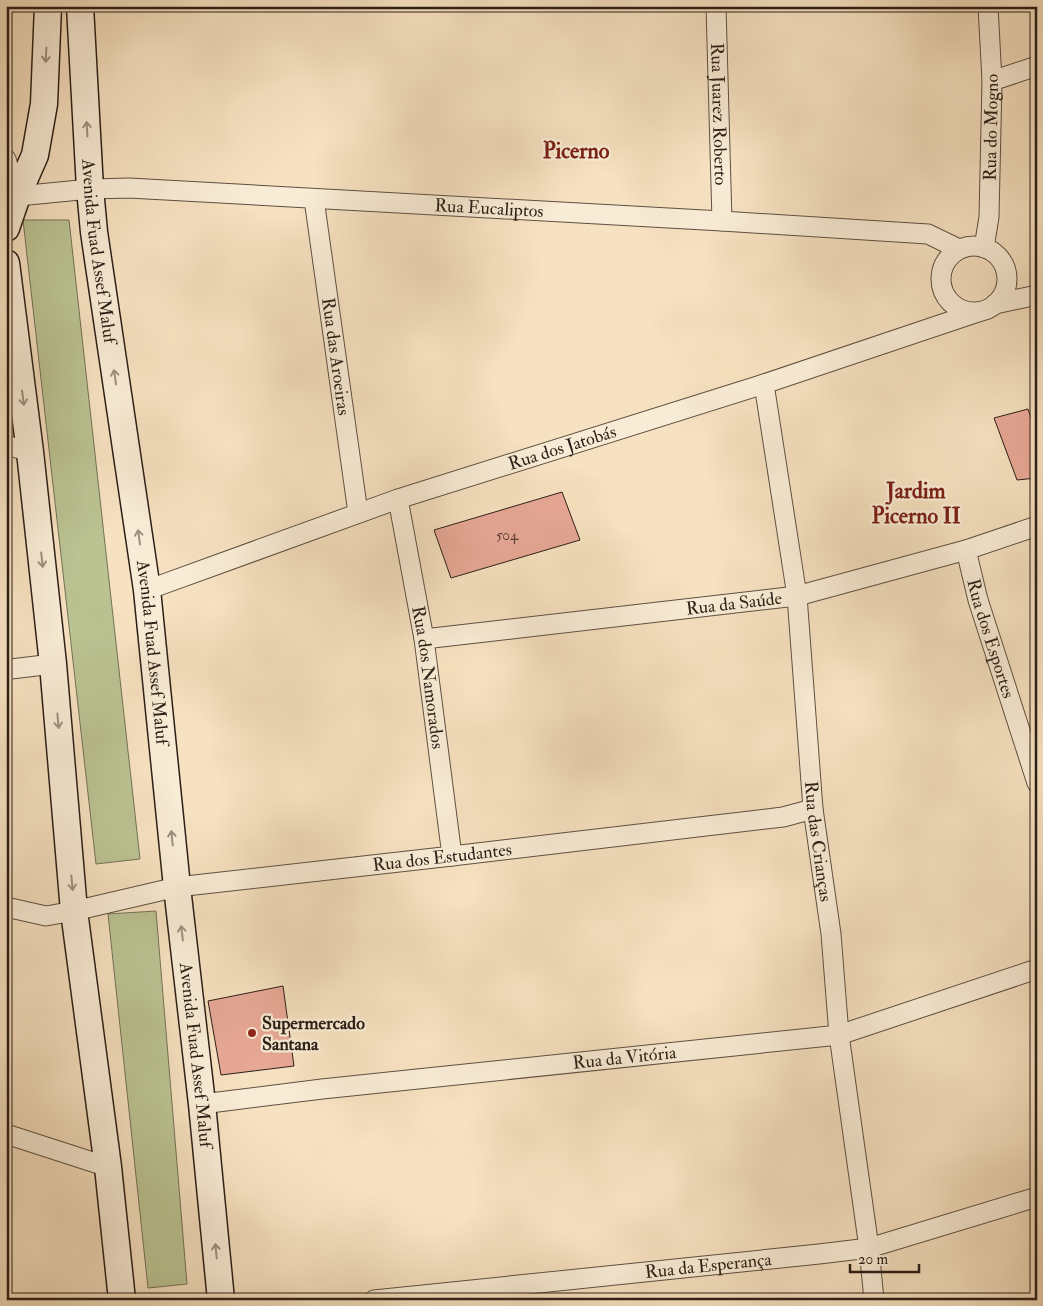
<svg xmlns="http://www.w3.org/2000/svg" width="1043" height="1306" font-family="'IM FELL Double Pica',serif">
	<rect width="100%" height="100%" fill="#f6e1c0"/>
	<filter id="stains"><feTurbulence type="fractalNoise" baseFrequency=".004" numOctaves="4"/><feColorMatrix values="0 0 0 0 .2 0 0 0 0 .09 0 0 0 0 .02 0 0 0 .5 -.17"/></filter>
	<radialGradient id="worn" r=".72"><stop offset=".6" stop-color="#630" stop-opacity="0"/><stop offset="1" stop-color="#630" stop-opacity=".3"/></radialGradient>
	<g fill="#bbc393" stroke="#747155">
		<polygon points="23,220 69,220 140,859 96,864"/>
		<polygon points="156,911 187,1284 148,1288 108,914"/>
	</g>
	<g fill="#e7a896" stroke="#2c1f17">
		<polygon points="1028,409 1037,434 1037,478 1017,480 994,418"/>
		<polygon points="562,492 580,540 451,578 434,530"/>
		<polygon points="283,986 294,1066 221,1075 208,1001"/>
	</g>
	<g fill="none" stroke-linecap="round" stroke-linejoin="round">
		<defs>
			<g id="minor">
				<path id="s1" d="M716,6L722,221"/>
				<polyline points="992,81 1037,66"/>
				<polyline points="6,159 17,196"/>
				<path id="s2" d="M8,197L90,189L129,188L722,221L928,234L959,249"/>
				<path id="s3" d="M314,199L358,513"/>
				<circle cx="974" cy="279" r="33"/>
				<path id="s4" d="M984,248L989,217L992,81L988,6"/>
				<polyline points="995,304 1037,295"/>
				<path id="s5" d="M764,384L797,596L813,809L831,934L839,1035L869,1248L874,1300"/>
				<polyline points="6,445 30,452"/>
				<path id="s6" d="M398,499L424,639L452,856"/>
				<path id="s7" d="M966,550L978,600L1037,783"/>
				<path id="s8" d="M147,590L398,499L764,384L978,312"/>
				<path id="s9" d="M424,639L797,596L966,550L1037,526"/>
				<polyline points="6,668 11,669 53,664"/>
				<path id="s10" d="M6,907L46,916L74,911L177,887L452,856L783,817L813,809"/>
				<path id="s11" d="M202,1104L322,1089L839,1035L1037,969"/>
				<polyline points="6,1134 108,1167"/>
				<path id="s12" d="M374,1300L819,1254L869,1248L1037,1197"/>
			</g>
			<g id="secondary">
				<path id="s13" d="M80,6L90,189L94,232L147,590L177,887L202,1104L221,1300"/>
				<polyline points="6,228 17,196 35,155 44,104 48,6"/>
				<polyline points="6,263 30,452 53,664 74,911 108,1167 122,1300"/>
			</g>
		</defs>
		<use href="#minor" stroke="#5e5041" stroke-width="21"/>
		<use href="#secondary" stroke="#2c1f17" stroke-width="29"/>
		<use href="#minor" stroke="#f9ecd6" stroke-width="19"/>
		<use href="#secondary" stroke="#f9ecd6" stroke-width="26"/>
	</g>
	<defs><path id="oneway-shaft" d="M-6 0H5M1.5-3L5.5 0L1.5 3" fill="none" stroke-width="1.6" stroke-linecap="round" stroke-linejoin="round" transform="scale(1.25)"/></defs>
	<g stroke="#9d9080">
		<use href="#oneway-shaft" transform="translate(46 55) rotate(93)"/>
		<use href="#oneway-shaft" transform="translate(87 129) rotate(-93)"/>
		<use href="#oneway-shaft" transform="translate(115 377) rotate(-98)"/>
		<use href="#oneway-shaft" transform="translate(23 398) rotate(83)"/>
		<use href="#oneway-shaft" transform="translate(139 537) rotate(-98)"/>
		<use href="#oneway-shaft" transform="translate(42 560) rotate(84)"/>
		<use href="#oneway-shaft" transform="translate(58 721) rotate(85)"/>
		<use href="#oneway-shaft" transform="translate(172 838) rotate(-96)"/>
		<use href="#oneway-shaft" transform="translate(72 883) rotate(85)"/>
		<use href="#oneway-shaft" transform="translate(182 933) rotate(-97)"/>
		<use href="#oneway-shaft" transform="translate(216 1251) rotate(-96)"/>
	</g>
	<circle fill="#8f2418" stroke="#f9ecd6" stroke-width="2" cx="252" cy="1033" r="5"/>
	<g text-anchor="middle" stroke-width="4.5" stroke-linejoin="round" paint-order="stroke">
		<g font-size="15" fill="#5b4137">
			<text x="507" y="540">504</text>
		</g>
		<g font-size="18" fill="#2c1f17" stroke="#f9ecd6">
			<text dy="6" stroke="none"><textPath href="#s1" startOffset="108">Rua Juarez Roberto</textPath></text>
			<text dy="6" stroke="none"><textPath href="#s4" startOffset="121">Rua do Mogno</textPath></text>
			<text dy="6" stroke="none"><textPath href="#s2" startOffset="482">Rua Eucaliptos</textPath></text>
			<text dy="6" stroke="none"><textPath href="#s13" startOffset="246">Avenida Fuad Assef Maluf</textPath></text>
			<text dy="6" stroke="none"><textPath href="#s3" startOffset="159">Rua das Aroeiras</textPath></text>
			<text dy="6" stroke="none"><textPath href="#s8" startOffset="439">Rua dos Jatobás</textPath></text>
			<text dy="6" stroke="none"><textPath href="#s9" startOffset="312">Rua da Saúde</textPath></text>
			<text dy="6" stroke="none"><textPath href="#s7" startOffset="92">Rua dos Esportes</textPath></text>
			<text dy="6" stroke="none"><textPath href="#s13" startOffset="651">Avenida Fuad Assef Maluf</textPath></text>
			<text dy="6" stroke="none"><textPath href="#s6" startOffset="181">Rua dos Namorados</textPath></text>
			<text dy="6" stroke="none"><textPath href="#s5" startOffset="461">Rua das Crianças</textPath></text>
			<text dy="6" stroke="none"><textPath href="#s10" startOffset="442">Rua dos Estudantes</textPath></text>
			<text dy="6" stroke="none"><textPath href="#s13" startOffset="1056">Avenida Fuad Assef Maluf</textPath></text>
			<text dy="6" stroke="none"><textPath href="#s11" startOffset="425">Rua da Vitória</textPath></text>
			<text dy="6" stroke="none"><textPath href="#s12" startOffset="336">Rua da Esperança</textPath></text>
		</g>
		<g font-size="18" font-weight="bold" fill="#2c1f17" stroke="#f9ecd6" text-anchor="start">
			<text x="262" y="1029">Supermercado<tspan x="262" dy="21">Santana</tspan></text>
		</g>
		<g font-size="22" font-weight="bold" fill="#7a1f14" stroke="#f9ecd6">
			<text x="576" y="158">Picerno</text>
			<text x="916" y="498">Jardim<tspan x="916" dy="25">Picerno II</tspan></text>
		</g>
	</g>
	<rect width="1043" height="1306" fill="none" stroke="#f6e1c0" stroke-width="25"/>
	<rect x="8" y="8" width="1028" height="1291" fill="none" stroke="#2c1f17" stroke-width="2.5"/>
	<rect x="12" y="12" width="1018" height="1281" fill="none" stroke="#2c1f17"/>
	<path d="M850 1264v8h69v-8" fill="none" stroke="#2c1f17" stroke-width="2.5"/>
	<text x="858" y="1264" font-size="15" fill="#2c1f17" stroke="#f9ecd6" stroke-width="4" paint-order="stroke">20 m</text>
	<rect width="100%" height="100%" filter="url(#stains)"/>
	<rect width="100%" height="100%" fill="url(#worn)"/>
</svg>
